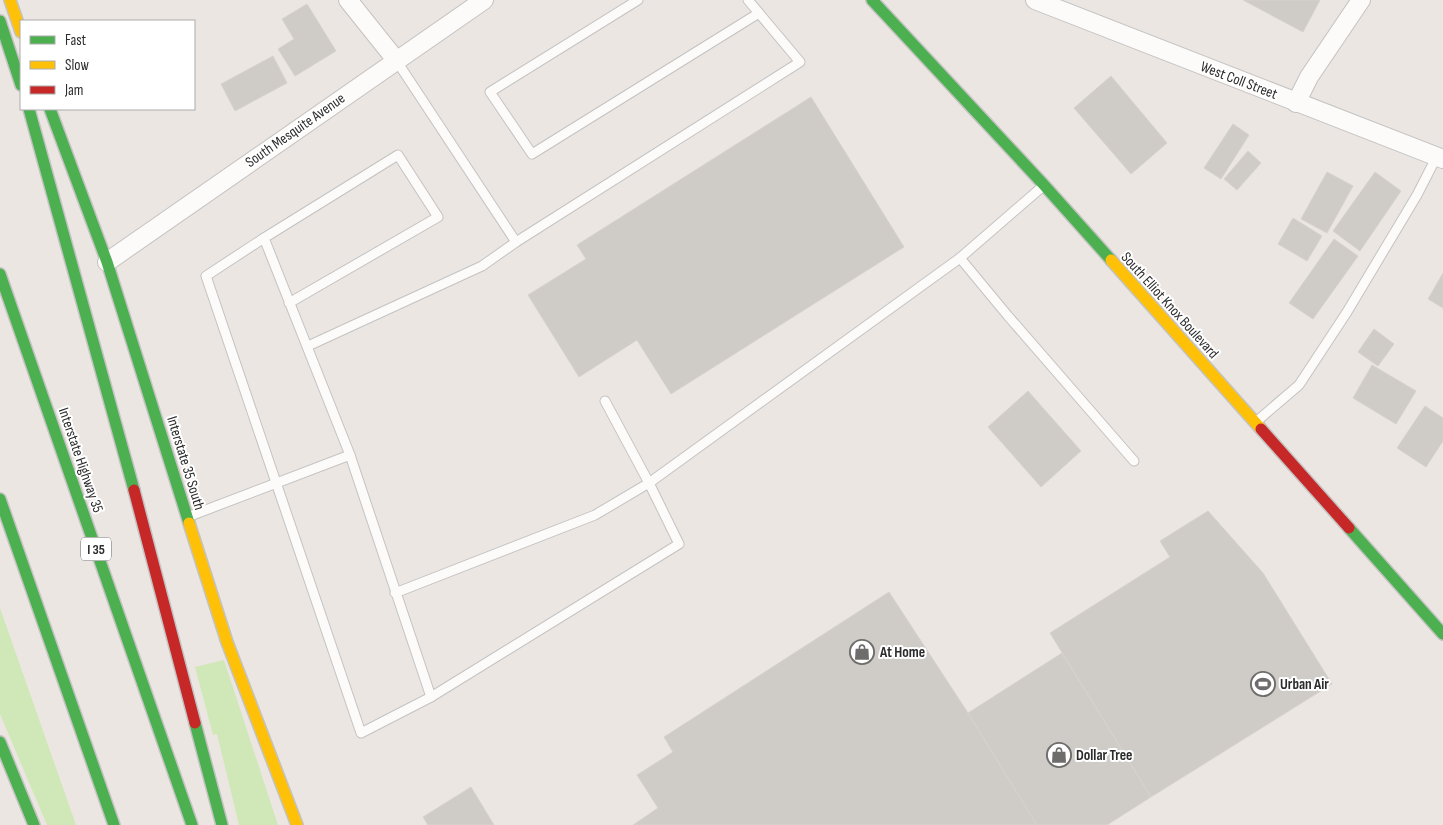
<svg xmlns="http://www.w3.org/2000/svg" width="1443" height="825" font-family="'Sofia Sans Condensed',sans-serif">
	<rect width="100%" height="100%" fill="#ebe6e1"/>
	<g fill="#d0e8b7">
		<polygon points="0,608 76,825 47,825 0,714"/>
		<polygon points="224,660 278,825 239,825 217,734 213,735 195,667"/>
	</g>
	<g fill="#cfccc8" stroke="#d6d2cd">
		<polygon points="1243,0 1320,0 1303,32"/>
		<polygon points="307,4 336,51 295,76 278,49 294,39 282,19"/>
		<polygon points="273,56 287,83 235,111 221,84"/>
		<polygon points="1111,76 1167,143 1131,174 1074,108"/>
		<polygon points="811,97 904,247 671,394 637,340 579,377 528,295 586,259 577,245"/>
		<polygon points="1233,124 1249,135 1221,179 1204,168"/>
		<polygon points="1248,151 1261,163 1237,190 1224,179"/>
		<polygon points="1327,172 1353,186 1327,233 1301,219"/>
		<polygon points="1375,172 1401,191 1360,251 1333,231"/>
		<polygon points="1293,218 1322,236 1307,261 1278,244"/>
		<polygon points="1334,239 1358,256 1313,319 1289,303"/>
		<polygon points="1443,273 1443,308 1428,299"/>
		<polygon points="1374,329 1394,344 1378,366 1358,352"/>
		<polygon points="1372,365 1416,391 1396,424 1353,398"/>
		<polygon points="1028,391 1081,451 1041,487 988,427"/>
		<polygon points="1425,406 1443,418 1443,441 1426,467 1397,448"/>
		<polygon points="1208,511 1263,573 1332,684 1151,797 1050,633 1170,557 1160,541"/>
		<polygon points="889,592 968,713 1037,825 633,825 658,808 637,775 673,752 664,737"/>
		<polygon points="1062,653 1151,797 1107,825 1037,825 968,713"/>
		<polygon points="471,787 494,825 428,825 423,817"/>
	</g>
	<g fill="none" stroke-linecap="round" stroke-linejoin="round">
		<defs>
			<g id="lane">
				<polyline points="638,0 490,92 532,154 759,13"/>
				<polyline points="264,238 206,276 361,733 431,697"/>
				<polyline points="516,242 800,62 748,0"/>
				<polyline points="960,258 1008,316 1134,461"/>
				<path d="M289,303L438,217L398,155L264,238C293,311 322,383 350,455"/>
				<polyline points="308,346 482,266 516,242 396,60"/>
				<polyline points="605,401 649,483 960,258 1042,187"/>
				<polyline points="1257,421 1299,385 1347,312 1417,195 1437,156"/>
				<polyline points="190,516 350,455 431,697 679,544 649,483 595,515 395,593"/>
			</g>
			<g id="street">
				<polyline points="348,0 396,60"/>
				<polyline points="1035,0 1443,159"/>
				<polyline points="1296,103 1309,77 1361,0"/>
				<polyline points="107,262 484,0"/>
			</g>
			<g id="fast">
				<polyline points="872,0 1044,185 1111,260"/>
				<polyline points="0,21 21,85"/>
				<polyline points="29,109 134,490"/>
				<polyline points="50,109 107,262 189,523"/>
				<polyline points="0,274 192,825"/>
				<polyline points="0,499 114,825"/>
				<polyline points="1349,528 1443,634"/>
				<polyline points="195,723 222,825"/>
				<polyline points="0,742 34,825"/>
			</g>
			<g id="slow">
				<polyline points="10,0 21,32"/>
				<polyline points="1111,260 1261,429"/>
				<polyline points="189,523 227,642 297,825"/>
			</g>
			<g id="jam">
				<polyline points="1261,429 1349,528"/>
				<polyline points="134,490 195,723"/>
			</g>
		</defs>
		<use href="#lane" stroke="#c4c3c3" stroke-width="11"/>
		<use href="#street" stroke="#c4c3c3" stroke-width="20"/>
		<use href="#fast" stroke="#c4c3c3" stroke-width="14"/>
		<use href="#slow" stroke="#c4c3c3" stroke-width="14"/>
		<use href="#jam" stroke="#c4c3c3" stroke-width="14"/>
		<use href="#lane" stroke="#fcfbfa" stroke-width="9"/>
		<use href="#street" stroke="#fcfbfa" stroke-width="18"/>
		<use href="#fast" stroke="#4caf50" stroke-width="11"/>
		<use href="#slow" stroke="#ffc107" stroke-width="11"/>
		<use href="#jam" stroke="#c62828" stroke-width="11"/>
	</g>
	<defs>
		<symbol id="shop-ring" viewBox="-11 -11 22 22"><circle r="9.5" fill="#fff" stroke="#6f6d6b" stroke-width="1.5"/><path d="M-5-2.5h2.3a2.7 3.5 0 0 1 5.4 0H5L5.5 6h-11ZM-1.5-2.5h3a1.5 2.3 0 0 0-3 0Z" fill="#6f6d6b"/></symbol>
		<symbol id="stadium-ring" viewBox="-11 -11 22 22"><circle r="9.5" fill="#fff" stroke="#6f6d6b" stroke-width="1.5"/><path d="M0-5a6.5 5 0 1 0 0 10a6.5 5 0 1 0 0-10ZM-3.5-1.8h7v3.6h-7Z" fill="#6f6d6b"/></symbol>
	</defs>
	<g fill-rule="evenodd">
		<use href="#shop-ring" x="848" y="638" width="28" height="28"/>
		<use href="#stadium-ring" x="1249" y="670" width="28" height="28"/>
		<use href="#shop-ring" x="1045" y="741" width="28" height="28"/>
	</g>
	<g text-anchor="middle" stroke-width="4" stroke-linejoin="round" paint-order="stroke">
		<rect fill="#fff" stroke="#6b6b6b" stroke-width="1" x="81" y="537.5" width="30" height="23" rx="4"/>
		<g font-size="14" font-weight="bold" fill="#2c2c2c">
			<text x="96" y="554">I 35</text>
		</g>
		<g font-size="15" fill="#2c2c2c" stroke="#fff">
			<text transform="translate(1239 80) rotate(21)" y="5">West Coll Street</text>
			<text transform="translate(295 130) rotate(-35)" y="5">South Mesquite Avenue</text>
			<text transform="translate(1170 305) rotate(48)" y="5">South Elliot Knox Boulevard</text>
			<text transform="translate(81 460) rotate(71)" y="5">Interstate Highway 35</text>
			<text transform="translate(186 463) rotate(73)" y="5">Interstate 35 South</text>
		</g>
		<g font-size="15" font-weight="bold" fill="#2c2c2c" stroke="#fff" text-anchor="start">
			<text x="880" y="657">At Home</text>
			<text x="1280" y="689">Urban Air</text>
			<text x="1076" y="760">Dollar Tree</text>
		</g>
	</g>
	<rect x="20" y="20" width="175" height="90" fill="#ffffff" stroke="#ababab"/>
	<rect x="30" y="36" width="25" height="8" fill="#4caf50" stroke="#ababab"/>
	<text x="65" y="45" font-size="15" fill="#2c2c2c">Fast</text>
	<rect x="30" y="61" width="25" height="8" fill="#ffc107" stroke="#ababab"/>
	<text x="65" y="70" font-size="15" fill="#2c2c2c">Slow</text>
	<rect x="30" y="86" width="25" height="8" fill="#c62828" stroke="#ababab"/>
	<text x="65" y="95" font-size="15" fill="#2c2c2c">Jam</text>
</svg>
